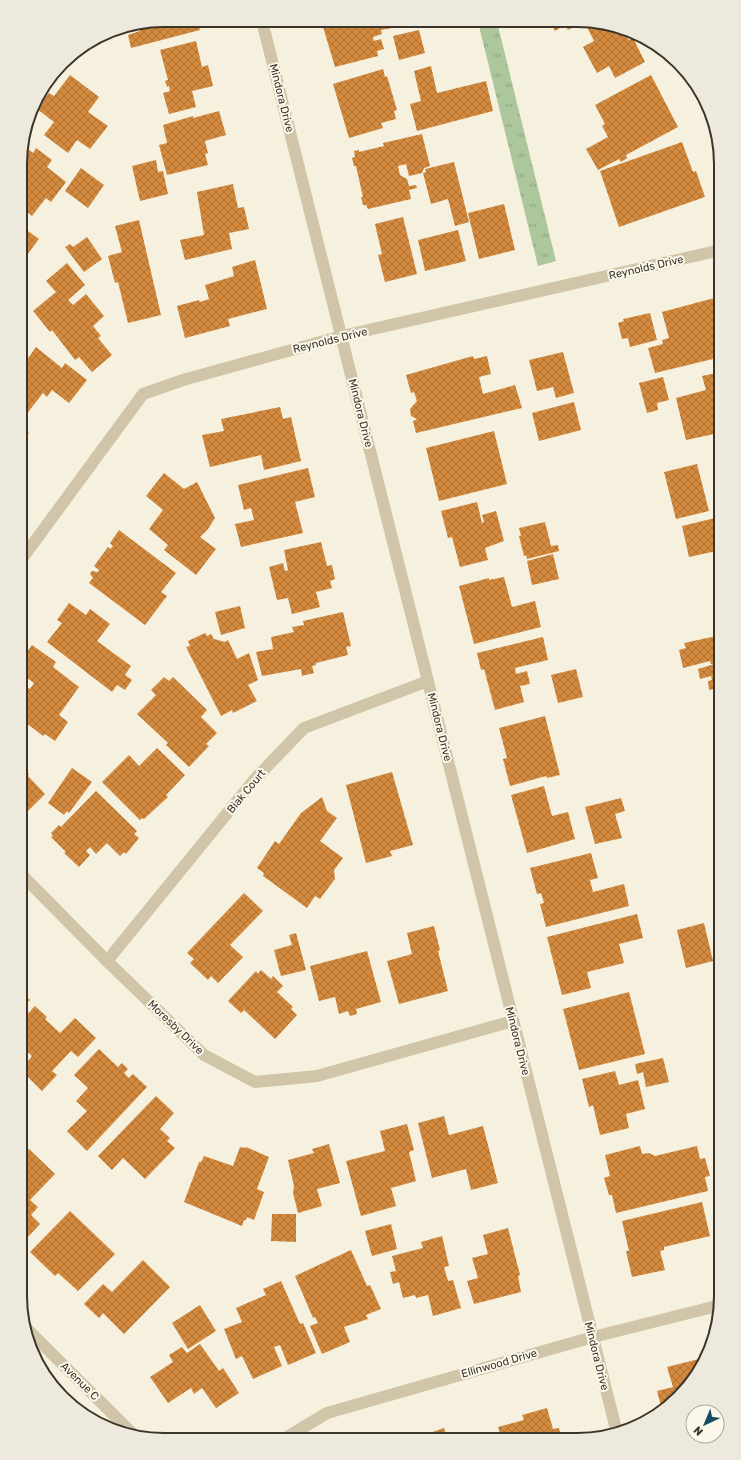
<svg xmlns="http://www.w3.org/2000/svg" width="741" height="1460" font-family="Rubik,sans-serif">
	<defs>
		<pattern id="grass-tufts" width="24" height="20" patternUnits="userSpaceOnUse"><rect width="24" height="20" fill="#adc79c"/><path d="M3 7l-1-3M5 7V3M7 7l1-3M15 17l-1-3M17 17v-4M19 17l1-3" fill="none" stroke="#8ea27f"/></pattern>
		<pattern id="building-cross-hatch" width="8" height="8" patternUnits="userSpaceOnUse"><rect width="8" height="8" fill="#d48a3e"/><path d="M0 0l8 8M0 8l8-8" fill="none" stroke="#ad7234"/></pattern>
	</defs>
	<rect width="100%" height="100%" fill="#f6f1de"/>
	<polygon fill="url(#grass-tufts)" points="478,22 497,22 556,261 538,266"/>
	<g fill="url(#building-cross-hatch)">
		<polygon points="164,20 197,20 200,30 131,48 128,35 140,31 138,25"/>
		<polygon points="319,21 355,21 355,24 367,21 390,21 392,28 381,30 382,34 373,37 374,41 381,39 384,49 377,51 378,56 335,67 323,27 321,28"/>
		<polygon points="550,22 581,23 568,30 565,25 555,31"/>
		<polygon points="595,23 605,23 624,32 629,40 633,38 645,62 615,78 609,66 597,73 583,47 594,41 587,27"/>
		<polygon points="419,30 425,53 399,60 393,36"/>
		<polygon points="196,41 202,67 208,65 213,86 192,91 196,107 169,114 163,93 170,91 169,86 167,87 165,81 168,80 160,50"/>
		<polygon points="431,66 437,93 486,81 493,111 417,131 410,104 421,101 414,71"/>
		<polygon points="383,69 385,77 387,76 397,110 394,111 396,119 381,123 383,128 349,138 333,84"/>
		<polygon points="70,75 99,97 88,112 108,126 90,149 77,140 68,153 44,135 54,122 37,109 49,93 54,96"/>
		<polygon points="651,75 678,127 626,155 627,158 621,162 619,159 598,170 586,149 608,137 602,126 605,124 595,105"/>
		<polygon points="219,111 226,135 205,141 208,153 205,154 208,165 167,175 159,145 167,143 163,125 193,116 193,118"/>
		<polygon points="422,134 430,166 424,168 422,173 409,176 406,164 398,166 400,175 407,179 409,186 416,185 417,188 409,190 411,199 368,209 366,205 363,205 361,197 363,197 356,166 354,166 352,158 355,157 354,151 359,150 359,152 384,146 383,143"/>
		<polygon points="682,142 693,172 696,171 705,197 619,227 600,171"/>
		<polygon points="22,144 33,153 36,148 52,160 47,167 66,182 51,202 46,198 32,216 21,207"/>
		<polygon points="156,160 158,172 163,171 168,194 140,201 132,166"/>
		<polygon points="454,162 469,222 455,226 448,199 431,204 423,173 426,172 425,169"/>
		<polygon points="81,168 104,185 88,208 65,191"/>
		<polygon points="233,184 238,208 244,207 249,229 229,233 232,249 185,260 180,240 204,235 197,192"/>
		<polygon points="504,204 515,250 479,259 468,213"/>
		<polygon points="403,217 417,274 385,282 378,255 382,254 375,224"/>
		<polygon points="139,220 161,315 128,323 118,282 115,283 108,256 122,252 115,226"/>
		<polygon points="21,226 39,239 21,263"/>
		<polygon points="458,230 466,261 425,271 418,240"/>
		<polygon points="87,237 102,259 84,272 65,247 70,244 73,247"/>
		<polygon points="255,260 267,309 228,319 230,326 185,338 177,306 199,300 200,302 209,299 205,285 234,276 232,267"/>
		<polygon points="67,263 85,285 68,300 73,305 86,294 104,316 93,326 101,336 98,338 112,355 92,372 79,357 75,360 52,330 50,332 33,311 56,292 46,281"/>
		<polygon points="718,297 721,307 721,357 655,373 648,348 663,344 662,340 669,338 662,312"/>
		<polygon points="650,313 657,340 630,347 628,338 622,339 618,323 624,321 623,319"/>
		<polygon points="36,347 62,368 65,363 87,380 69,403 52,390 47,397 43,393 25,416 21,413 21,357 26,361"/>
		<polygon points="563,352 574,393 556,398 553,387 537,391 529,360"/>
		<polygon points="473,356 474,359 487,356 491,374 479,377 483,394 515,385 522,408 416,433 413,421 417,419 411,416 410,409 417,401 414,392 411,393 406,375"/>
		<polygon points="721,372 721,430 718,431 719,433 686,440 676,398 706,390 702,376"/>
		<polygon points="663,377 669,400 657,403 658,410 647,413 639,383"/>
		<polygon points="574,402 581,430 539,441 532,413"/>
		<polygon points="280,407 283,419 291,417 301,461 264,470 261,455 210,467 202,435 224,431 221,419"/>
		<polygon points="21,427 29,433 21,444"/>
		<polygon points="494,431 507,484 439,501 426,448"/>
		<polygon points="697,464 709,511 676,519 664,472"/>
		<polygon points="308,468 315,497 295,502 303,533 241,547 235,524 254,520 251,508 244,510 238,485"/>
		<polygon points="164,473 184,489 197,482 215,518 208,529 200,537 216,549 196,575 164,550 168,545 149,529 163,510 146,496"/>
		<polygon points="477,502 482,523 484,522 482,515 496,511 504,541 485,548 488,560 460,567 452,537 448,538 441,511"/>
		<polygon points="715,518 721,540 721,550 689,557 682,526"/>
		<polygon points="545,522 551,546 558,545 559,551 527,559 526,555 524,556 519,536 521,536 519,528"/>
		<polygon points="119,530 176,573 161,592 167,596 145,625 89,583 93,578 90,574 92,571 98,572 99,570 94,566 108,547 110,549 113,546 110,543"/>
		<polygon points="321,542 327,566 332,565 335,579 330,581 332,588 316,592 320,607 292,614 288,598 277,600 269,567 283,563 285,571 288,570 284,550"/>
		<polygon points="553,554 559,579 532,585 527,561"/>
		<polygon points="504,577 512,607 535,601 541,627 474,644 459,586 489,578 489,580"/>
		<polygon points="69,603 86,615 90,609 110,624 97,641 131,666 125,675 132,680 125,690 117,685 112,692 47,642 62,623 57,620"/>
		<polygon points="240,606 245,628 221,635 215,612"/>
		<polygon points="343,612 351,646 346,647 348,655 316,663 316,665 312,666 314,673 302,676 301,669 262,676 256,652 273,649 271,637 294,632 292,627 304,625 303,621"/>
		<polygon points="205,633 207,636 211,634 214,639 225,642 228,640 237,659 249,653 258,680 248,685 257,701 233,713 232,710 221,716 186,647 190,646 188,641"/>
		<polygon points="721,635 721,662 711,664 710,661 683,668 679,650 686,648 684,643"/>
		<polygon points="543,637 548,660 515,668 516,674 527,671 530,684 520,686 524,702 495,710 484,669 481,670 477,653"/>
		<polygon points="32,645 56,662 53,667 79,687 59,715 68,722 55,741 45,734 43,736 21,719 21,682 30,689 34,683 23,675 21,679 21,660"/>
		<polygon points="721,662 721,687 709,690 708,681 712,680 711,676 700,679 698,669"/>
		<polygon points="576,669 583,697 558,703 551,675"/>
		<polygon points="164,677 169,681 173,677 207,710 201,717 217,733 206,744 209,746 189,767 166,745 168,743 137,714 156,695 151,690"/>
		<polygon points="721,702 721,722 720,722 716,703"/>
		<polygon points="545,716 560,775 547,778 546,776 510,786 503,759 507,758 499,728"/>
		<polygon points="157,748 185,775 166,795 168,797 144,819 142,818 140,820 102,782 129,755 139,766"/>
		<polygon points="72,768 92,782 69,813 67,811 64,815 48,803"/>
		<polygon points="26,771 29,774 28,776 45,794 28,811 21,805 21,777"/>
		<polygon points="392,772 413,845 390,851 392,856 366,863 346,785"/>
		<polygon points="544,786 552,816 568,812 575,839 527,853 511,795"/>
		<polygon points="96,791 137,831 134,834 139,838 126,854 124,852 120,856 107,843 96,854 90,847 86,851 90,855 79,867 64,853 66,852 51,837 53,836 51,833 59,825 61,827"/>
		<polygon points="322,797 327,811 337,818 320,841 343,858 334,870 335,879 320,899 315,896 307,908 263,876 264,873 257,868 275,841 279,844 301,813"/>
		<polygon points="621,798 625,811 615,814 622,838 595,844 585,807"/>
		<polygon points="591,853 598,878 590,880 593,892 624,884 629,906 546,927 540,904 544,903 541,893 537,894 530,868"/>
		<polygon points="244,893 263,911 230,945 243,957 218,983 211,976 208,980 190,963 194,959 187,953"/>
		<polygon points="637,914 643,938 619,944 624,963 587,972 591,988 562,995 547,937"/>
		<polygon points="704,923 713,961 686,968 677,930"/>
		<polygon points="434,926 440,950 438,951 448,991 399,1004 387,961 412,954 407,933"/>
		<polygon points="296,933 306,970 281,976 274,950 292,945 289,935"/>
		<polygon points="367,951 381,1002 356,1009 357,1014 350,1016 348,1011 339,1014 335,997 319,1001 310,966"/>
		<polygon points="261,970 271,979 273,976 283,986 277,992 293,1007 291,1009 297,1015 275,1039 244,1010 241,1013 228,1001 256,971 258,974"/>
		<polygon points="20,990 30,1000 20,1010"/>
		<polygon points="629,992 645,1054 579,1070 563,1009"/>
		<polygon points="35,1006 47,1017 45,1019 60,1033 75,1018 96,1038 78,1057 71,1051 52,1071 57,1075 42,1091 21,1070 32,1056 20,1045 20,1022"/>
		<polygon points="99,1049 118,1067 122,1063 128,1069 124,1073 129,1078 133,1074 147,1087 87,1151 67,1131 87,1111 76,1101 88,1088 74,1075"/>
		<polygon points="663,1058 669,1082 646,1087 643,1072 637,1074 635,1064"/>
		<polygon points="615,1071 619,1085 638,1080 645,1109 626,1114 629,1128 600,1135 593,1105 589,1107 582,1079"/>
		<polygon points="156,1096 174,1113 160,1129 170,1138 167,1141 175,1148 145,1179 123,1158 112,1170 98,1156"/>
		<polygon points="444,1116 449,1135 483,1126 498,1183 471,1190 466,1169 432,1178 418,1123"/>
		<polygon points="407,1124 414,1150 409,1152 416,1181 391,1188 396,1206 361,1216 346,1161 385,1151 380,1131"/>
		<polygon points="329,1144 340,1183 317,1189 322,1206 298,1213 293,1193 294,1186 288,1160 314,1153 312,1149"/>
		<polygon points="640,1146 642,1154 649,1153 655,1156 697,1146 700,1159 705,1158 710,1176 705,1177 708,1191 616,1213 612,1195 609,1195 604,1178 610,1176 605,1155"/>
		<polygon points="240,1147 245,1148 246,1147 269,1157 257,1189 264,1192 254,1220 247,1217 246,1220 244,1220 242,1226 184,1202 199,1162 201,1162 204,1156 233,1166"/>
		<polygon points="29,1149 55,1174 30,1200 38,1207 31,1215 40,1224 23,1242 20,1240 20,1158"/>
		<polygon points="702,1202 710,1236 664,1247 664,1250 660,1251 665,1270 632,1277 626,1251 629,1251 622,1221"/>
		<polygon points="70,1211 115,1254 78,1291 58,1273 55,1276 30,1252"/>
		<polygon points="272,1214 296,1214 296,1242 271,1241"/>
		<polygon points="391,1224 397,1249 372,1256 365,1231"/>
		<polygon points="508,1228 520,1275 518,1276 521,1292 474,1304 467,1281 478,1278 472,1258 488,1254 483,1235"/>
		<polygon points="442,1236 449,1266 444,1267 448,1281 453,1280 461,1308 433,1316 428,1295 416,1298 415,1295 403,1298 399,1282 393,1284 390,1272 396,1271 392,1256 423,1248 421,1242"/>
		<polygon points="351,1250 367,1286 370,1285 381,1309 366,1315 368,1319 344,1327 350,1342 322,1354 310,1326 318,1323 315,1317 313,1318 295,1276"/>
		<polygon points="143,1260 170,1287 124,1334 103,1313 99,1318 84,1304 103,1284 112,1292"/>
		<polygon points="281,1281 300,1324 303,1323 316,1353 288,1365 280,1345 274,1347 282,1366 253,1379 242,1356 236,1359 224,1329 242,1322 236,1308 266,1295 263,1289"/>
		<polygon points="200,1305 216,1331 188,1349 172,1323"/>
		<polygon points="200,1344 219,1371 223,1368 239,1393 216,1408 202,1388 194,1394 191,1388 168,1403 150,1377 173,1362 169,1355 182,1347 187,1353"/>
		<polygon points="707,1357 691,1384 662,1410 657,1391 673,1387 667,1367"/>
		<polygon points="547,1408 553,1429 559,1428 562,1440 502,1440 498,1427 524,1420 522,1415"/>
		<polygon points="444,1428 448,1440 419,1440 418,1437"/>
	</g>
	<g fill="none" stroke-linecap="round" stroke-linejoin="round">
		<g stroke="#d0c5a8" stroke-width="12">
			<polyline points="262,21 617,1433"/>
			<polyline points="21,560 143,394 183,380 342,336 721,250"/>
			<polyline points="20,873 107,961 204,1055 255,1082 317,1076 513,1021"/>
			<polyline points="107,961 255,779 304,728 428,681"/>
			<polyline points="25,1327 135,1436"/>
			<polyline points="284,1439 327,1413 593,1337 721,1305"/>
		</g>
	</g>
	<g text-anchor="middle" stroke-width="4" stroke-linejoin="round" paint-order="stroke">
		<g font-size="11" fill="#3c3429" stroke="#fcf9ec">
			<text transform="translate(282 98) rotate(76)" y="4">Mindora Drive</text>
			<text transform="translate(646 267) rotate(-13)" y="4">Reynolds Drive</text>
			<text transform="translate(330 340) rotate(-14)" y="4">Reynolds Drive</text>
			<text transform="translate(361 413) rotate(76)" y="4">Mindora Drive</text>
			<text transform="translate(440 727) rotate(76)" y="4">Mindora Drive</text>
			<text transform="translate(246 791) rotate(-50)" y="4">Biak Court</text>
			<text transform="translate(176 1027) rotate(44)" y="4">Moresby Drive</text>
			<text transform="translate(518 1041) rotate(76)" y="4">Mindora Drive</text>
			<text transform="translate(597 1356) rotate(76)" y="4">Mindora Drive</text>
			<text transform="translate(499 1363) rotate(-16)" y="4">Ellinwood Drive</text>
			<text transform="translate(80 1381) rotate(45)" y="4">Avenue C</text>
		</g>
	</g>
	<path d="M0 0H741V1460H0ZM164 27H577A137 137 0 0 1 714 164V1296A137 137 0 0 1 577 1433H164A137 137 0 0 1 27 1296V164A137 137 0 0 1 164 27Z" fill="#ede9dc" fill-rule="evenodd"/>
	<path fill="none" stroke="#3c3429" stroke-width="2" d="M164 27H577A137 137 0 0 1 714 164V1296A137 137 0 0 1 577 1433H164A137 137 0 0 1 27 1296V164A137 137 0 0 1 164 27Z"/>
	<g transform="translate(705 1424) rotate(224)"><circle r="19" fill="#fcf9ec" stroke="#afaa9e"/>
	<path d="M0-3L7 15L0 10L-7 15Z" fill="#194a63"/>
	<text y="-6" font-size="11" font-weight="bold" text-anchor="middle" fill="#3c3429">N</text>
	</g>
</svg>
